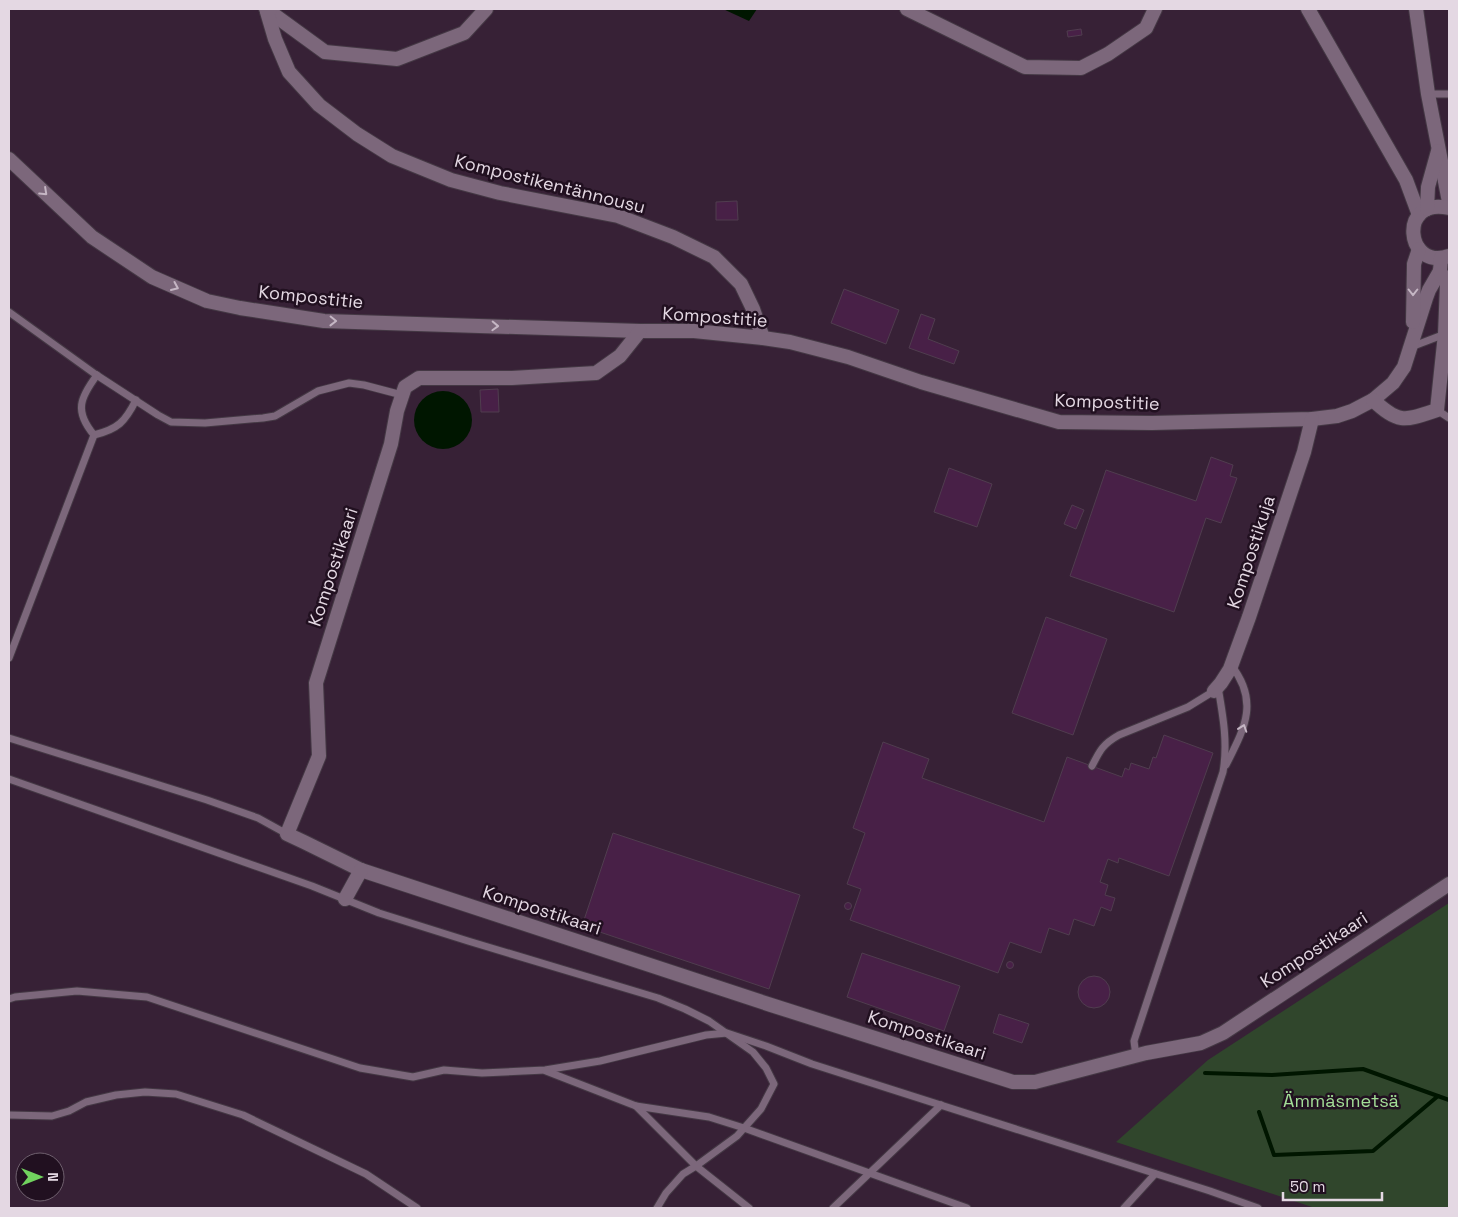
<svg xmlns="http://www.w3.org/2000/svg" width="1458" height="1217" font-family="'Space Grotesk',sans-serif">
	<rect width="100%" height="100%" fill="#2a1a2a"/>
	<path fill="#372136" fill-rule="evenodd" d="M9,9H1449V1208H9ZM25,1162H55V1192H25Z"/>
	<polygon fill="#30462c" points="1449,903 1449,1208 1315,1208 1116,1142 1208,1060"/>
	<g fill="#001600">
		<polygon points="723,9 757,9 749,21"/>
		<circle cx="443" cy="420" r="29"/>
	</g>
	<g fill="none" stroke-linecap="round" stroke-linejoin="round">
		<g stroke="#001600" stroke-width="4">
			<polyline points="1205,1073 1272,1075 1363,1069 1449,1100"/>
			<polyline points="1259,1112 1274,1155 1373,1151 1438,1096"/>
		</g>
	</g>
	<g fill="#482047" stroke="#503d4f">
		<polygon points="1081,29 1082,35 1068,37 1067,31"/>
		<polygon points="737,201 738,220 716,220 716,202"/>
		<polygon points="844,289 899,310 886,344 831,323"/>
		<polygon points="921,314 935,319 928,339 959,351 954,364 909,348"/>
		<polygon points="498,389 499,412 481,412 480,390"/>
		<polygon points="1211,457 1233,465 1230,476 1237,478 1221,523 1206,518 1174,612 1070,576 1106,470 1196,501"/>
		<polygon points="949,468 992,484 977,527 934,512"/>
		<polygon points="1072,505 1084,510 1076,529 1064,524"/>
		<polygon points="1046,617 1107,639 1073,735 1012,713"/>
		<polygon points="1164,735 1213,753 1169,876 1119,858 1118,863 1108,859 1100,882 1108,885 1105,895 1115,898 1111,911 1101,907 1094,926 1074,919 1069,935 1049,928 1041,953 1010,942 998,973 850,920 861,889 847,884 865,833 853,828 883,742 929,759 922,778 1044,822 1067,757 1122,777 1125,768 1129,770 1131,763 1149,769 1153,757 1156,758"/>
		<polygon points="613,833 800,895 769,989 582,926"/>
		<circle cx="848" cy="906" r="3.5"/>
		<polygon points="862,953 960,986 944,1031 847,997"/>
		<circle cx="1010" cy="965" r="3.5"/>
		<circle cx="1094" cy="992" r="16"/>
		<polygon points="999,1014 1029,1024 1022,1043 993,1033"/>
	</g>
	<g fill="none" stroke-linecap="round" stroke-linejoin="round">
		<defs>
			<g id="lane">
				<polyline points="1428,94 1449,94"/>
				<polyline points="9,312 95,374 158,415 171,422 205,423 263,418 275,416 318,391 349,383 364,385 402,395"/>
				<polyline points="1411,347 1445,334"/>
				<polyline points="1437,410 1449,418"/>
				<path d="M94,435C74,411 80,398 97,375"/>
				<path d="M9,658L94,435C118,429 125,422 136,400"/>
				<polyline points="9,738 207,800 258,818 287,834"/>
				<path d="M1226,765C1244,729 1260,702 1231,665"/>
				<path d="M1092,766C1100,750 1103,744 1119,735L1188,707L1214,691"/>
				<polyline points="9,779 312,886 379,913 468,941 658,998 685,1009 709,1021 753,1052 766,1068 774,1084 761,1109 737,1136 696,1166 683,1174 666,1193 657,1208"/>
				<polyline points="9,999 15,997 77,991 147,997 360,1068 413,1077 444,1070 482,1073 545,1070 600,1061 706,1035 727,1033 766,1046 812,1064 1210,1191 1258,1208"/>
				<path d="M1136,1056L1134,1041L1223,772C1228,743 1223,716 1218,687"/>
				<polyline points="546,1071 636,1106 696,1166 749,1208"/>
				<polyline points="636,1106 709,1117 744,1128 967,1208"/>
				<polyline points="9,1115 52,1116 69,1111 86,1102 116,1095 145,1092 176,1094 243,1115 366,1174 417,1208"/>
				<polyline points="833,1208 941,1105"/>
				<polyline points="1124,1208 1155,1174"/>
			</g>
			<g id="street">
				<polyline points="266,9 325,52 397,59 464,33 486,9"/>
				<polyline points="270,9 267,12 275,39 289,72 319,105 357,134 392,156 451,180 500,193 618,216 673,237 714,257 741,284 753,309 763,338"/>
				<polyline points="907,9 1025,67 1081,68 1108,54 1146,28 1155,9"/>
				<polyline points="1308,9 1406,180 1419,215"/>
				<polyline points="1416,9 1428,94 1449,202"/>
				<polyline points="9,159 92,237 152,277 207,301 240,308 324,321 640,331 694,331 763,338 790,342 848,357 921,382 1059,422 1152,423 1312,419 1337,416 1352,411 1373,400 1393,383 1404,367 1426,298 1429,290 1440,271"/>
				<path d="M1449,208C1398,196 1405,271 1449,256"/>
				<polyline points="1427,209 1428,187 1438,151"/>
				<polyline points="1413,322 1414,264 1419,249"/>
				<polyline points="640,331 620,356 596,373 512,378 419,378 405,387 397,411 391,444 316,683 319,756 287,834 304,842 361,870 771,1005 1013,1082 1035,1082 1146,1053 1201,1043 1223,1033 1449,884"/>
				<path d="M1373,400C1399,424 1404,421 1437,410L1445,334L1447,284L1440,271L1441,258"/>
				<polyline points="1214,691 1221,683 1230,669 1249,617 1304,452 1312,419"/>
				<polyline points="345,899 361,870"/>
			</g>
		</defs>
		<use href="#lane" stroke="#443844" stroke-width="9"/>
		<use href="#street" stroke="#443844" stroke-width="16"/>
		<use href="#lane" stroke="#7c677b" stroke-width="7"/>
		<use href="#street" stroke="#7c677b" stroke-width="14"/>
	</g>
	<defs><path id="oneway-chevron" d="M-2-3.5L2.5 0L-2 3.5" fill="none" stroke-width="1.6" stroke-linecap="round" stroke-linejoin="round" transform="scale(1.25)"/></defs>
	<g stroke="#c5b6c4">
		<use href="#oneway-chevron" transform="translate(44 192) rotate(43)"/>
		<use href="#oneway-chevron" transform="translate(175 287) rotate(24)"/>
		<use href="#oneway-chevron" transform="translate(1413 292) rotate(90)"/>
		<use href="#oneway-chevron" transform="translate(333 321) rotate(1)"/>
		<use href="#oneway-chevron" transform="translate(495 326) rotate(2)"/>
		<use href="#oneway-chevron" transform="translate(1243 728) rotate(-71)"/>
	</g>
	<g text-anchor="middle" stroke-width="5" stroke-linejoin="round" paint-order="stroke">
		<g font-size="18" fill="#e4d8e3" stroke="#211020">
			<text transform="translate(550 184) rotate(14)" y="6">Kompostikentännousu</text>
			<text transform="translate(311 297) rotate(6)" y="6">Kompostitie</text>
			<text transform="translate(715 317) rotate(4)" y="6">Kompostitie</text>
			<text transform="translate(1107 402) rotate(2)" y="6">Kompostitie</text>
			<text transform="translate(1251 552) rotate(-72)" y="6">Kompostikuja</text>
			<text transform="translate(333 567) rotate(-72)" y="6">Kompostikaari</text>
			<text transform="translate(542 910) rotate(18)" y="6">Kompostikaari</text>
			<text transform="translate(1314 950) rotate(-33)" y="6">Kompostikaari</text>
			<text transform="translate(927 1035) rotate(18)" y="6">Kompostikaari</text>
		</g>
		<g font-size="18" fill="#a3de97" stroke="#211020">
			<text x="1341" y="1107">Ämmäsmetsä</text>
		</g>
	</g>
	<rect width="1458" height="1217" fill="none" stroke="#e4d8e3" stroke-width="20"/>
	<g transform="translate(40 1177) rotate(90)"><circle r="24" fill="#211020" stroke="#6f606e"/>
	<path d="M0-4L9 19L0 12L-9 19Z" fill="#71d25e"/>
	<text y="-8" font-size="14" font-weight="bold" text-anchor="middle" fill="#e4d8e3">N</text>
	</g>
	<path d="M1283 1192v8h99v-8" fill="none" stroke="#e4d8e3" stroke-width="2.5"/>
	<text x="1290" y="1192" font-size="15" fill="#e4d8e3" stroke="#211020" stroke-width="4" paint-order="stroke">50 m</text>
</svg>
